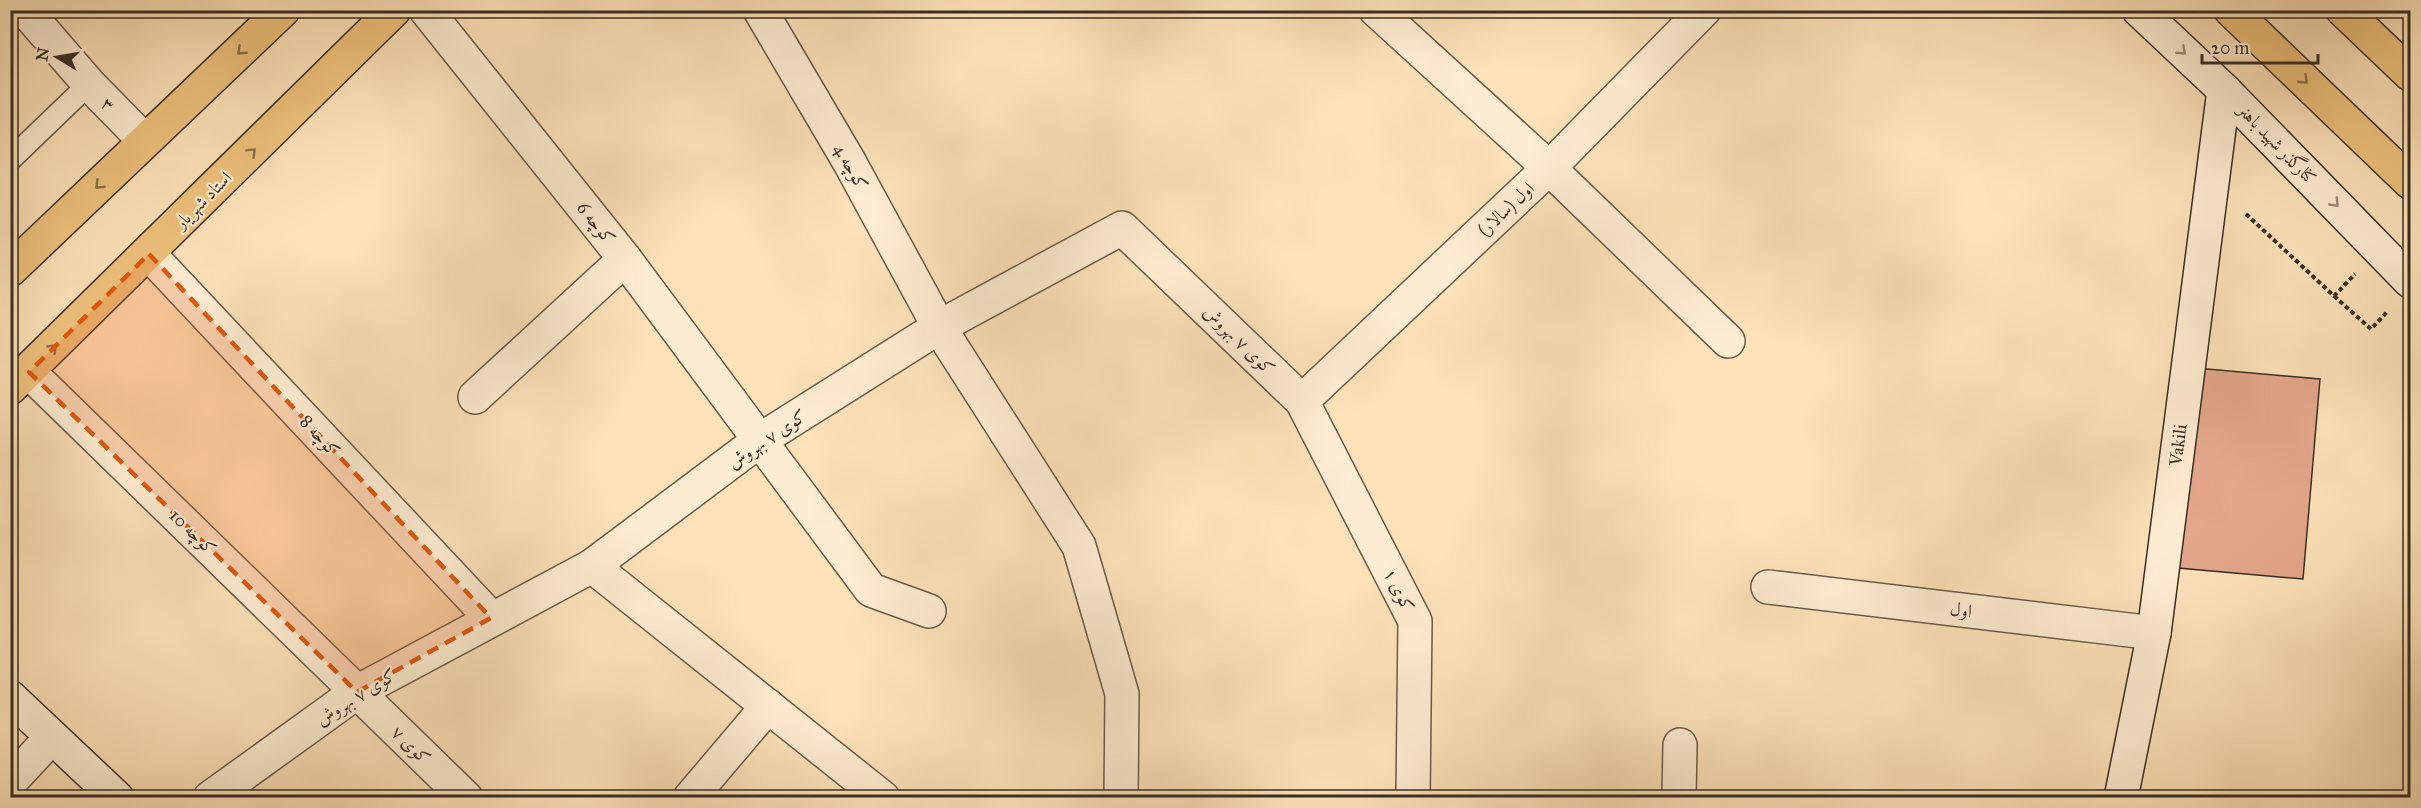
<svg xmlns="http://www.w3.org/2000/svg" width="2421" height="808" font-family="'IM FELL Great Primer',Amiri,serif">
	<rect width="100%" height="100%" fill="#fde2b9"/>
	<filter id="stains"><feTurbulence type="fractalNoise" baseFrequency=".00333" numOctaves="4"/><feColorMatrix values="0 0 0 0 .2 0 0 0 0 .09 0 0 0 0 .02 0 0 0 .5 -.17"/></filter>
	<radialGradient id="worn" r=".72"><stop offset=".6" stop-color="#630" stop-opacity="0"/><stop offset="1" stop-color="#630" stop-opacity=".3"/></radialGradient>
	<polygon fill="#e4a78b" stroke="#3a2e25" stroke-width="1.5" points="2196,368 2320,379 2303,579 2178,568"/>
	<g fill="none" stroke-linecap="round" stroke-linejoin="round">
		<defs>
			<polyline id="lane" points="10,160 89,84"/>
			<g id="street">
				<polyline points="25,10 89,84 145,141"/>
				<polyline points="426,10 625,259 871,590 929,611"/>
				<polyline points="760,10 850,163 939,327 1079,546 1122,694 1121,798"/>
				<polyline points="1376,10 1549,168 1728,341"/>
				<polyline points="149,254 491,618"/>
				<polyline points="29,372 466,798"/>
				<polyline points="475,397 625,259"/>
				<polyline points="1302,401 1549,168 1704,10"/>
				<polyline points="592,566 883,798"/>
				<polyline points="1768,587 2154,633"/>
				<polyline points="10,782 52,737"/>
				<polyline points="210,798 357,692 592,566 760,440 939,327 1122,228 1302,401 1415,621 1413,798"/>
				<polyline points="690,798 768,706"/>
				<polyline points="1679,798 1680,745"/>
			</g>
			<g id="secondary">
				<polyline points="2139,10 2224,90 2410,281"/>
				<polyline points="10,697 117,798"/>
				<polyline points="2121,798 2154,633 2224,90"/>
			</g>
			<g id="primary">
				<polyline points="10,270 283,10"/>
				<polyline points="10,388 394,10"/>
			</g>
			<g id="highway">
				<polyline points="2231,10 2410,182"/>
				<polyline points="2343,10 2410,74"/>
			</g>
		</defs>
		<use href="#lane" stroke="#6b5b4a" stroke-width="24"/>
		<use href="#street" stroke="#6b5b4a" stroke-width="36"/>
		<use href="#secondary" stroke="#3a2e25" stroke-width="36"/>
		<use href="#primary" stroke="#3a2e25" stroke-width="36"/>
		<use href="#highway" stroke="#3a2e25" stroke-width="36"/>
		<g stroke="#3a2e25" stroke-width="4" stroke-dasharray="4.5 3" stroke-linecap="butt">
			<polyline points="2246,214 2334,296 2355,274"/>
			<polyline points="2334,296 2371,329 2388,311"/>
		</g>
		<use href="#lane" stroke="#feecd2" stroke-width="21"/>
		<use href="#street" stroke="#feecd2" stroke-width="33"/>
		<use href="#secondary" stroke="#feecd2" stroke-width="33"/>
		<use href="#primary" stroke="#eec17c" stroke-width="33"/>
		<use href="#highway" stroke="#eec17c" stroke-width="33"/>
	</g>
	<defs><path id="oneway-chevron" d="M-2-3.5L2.5 0L-2 3.5" fill="none" stroke-width="1.6" stroke-linecap="round" stroke-linejoin="round" transform="scale(1.5)"/></defs>
	<g stroke="#8b704c">
		<use href="#oneway-chevron" transform="translate(241 51) rotate(137)"/>
		<use href="#oneway-chevron" transform="translate(2304 80) rotate(44)"/>
		<use href="#oneway-chevron" transform="translate(252 152) rotate(-45)"/>
		<use href="#oneway-chevron" transform="translate(99 185) rotate(136)"/>
		<use href="#oneway-chevron" transform="translate(53 348) rotate(-45)"/>
	</g>
	<g stroke="#9c8d7c">
		<use href="#oneway-chevron" transform="translate(2182 51) rotate(43)"/>
		<use href="#oneway-chevron" transform="translate(2335 203) rotate(46)"/>
	</g>
	<path fill="#df570d" fill-opacity="0.2" stroke="#df570d" stroke-width="4.5" stroke-dasharray="12 8" stroke-linejoin="round" d="M149,254L491,618L357,692L29,372Z"/>
	<g text-anchor="middle" stroke-width="4.5" stroke-linejoin="round" paint-order="stroke">
		<g font-size="18" fill="#3a2e25" stroke="#feecd2">
			<text transform="translate(108 104) rotate(45)" y="6">۳</text>
			<text transform="translate(2277 144) rotate(46)" y="6">کنارگذر شهید باهنر</text>
			<text transform="translate(851 167) rotate(60)" y="6">کوچه 4</text>
			<text transform="translate(203 200) rotate(-45)" y="6">استاد شهریار</text>
			<text transform="translate(1506 209) rotate(-43)" y="6">اول (سالار)</text>
			<text transform="translate(596 223) rotate(51)" y="6">کوچه 6</text>
			<text transform="translate(1239 340) rotate(44)" y="6">کوی ۷ بهروش</text>
			<text transform="translate(320 436) rotate(47)" y="6">کوچه 8</text>
			<text transform="translate(767 439) rotate(-34)" y="6">کوی ۷ بهروش</text>
			<text transform="translate(2178 445) rotate(-83)" y="6">Vakili</text>
			<text transform="translate(193 532) rotate(44)" y="6">کوچه 10</text>
			<text transform="translate(1399 590) rotate(63)" y="6">کوی ۱</text>
			<text transform="translate(1961 610) rotate(7)" y="6">اول</text>
			<text transform="translate(356 697) rotate(-32)" y="6">کوی ۷ بهروش</text>
			<text transform="translate(411 745) rotate(44)" y="6">کوی ۷</text>
		</g>
	</g>
	<rect width="2421" height="808" fill="none" stroke="#fde2b9" stroke-width="36"/>
	<rect x="12" y="12" width="2397" height="784" fill="none" stroke="#3a2e25" stroke-width="3"/>
	<rect x="18" y="18" width="2385" height="772" fill="none" stroke="#3a2e25" stroke-width="1.5"/>
	<g transform="translate(57 57) rotate(281)" stroke="#feecd2" stroke-width="4.5" paint-order="stroke">
	<path d="M0-4.5L10 22L0 15L-10 22Z" fill="#3a2e25"/>
	<text y="-9" font-size="16" font-weight="bold" text-anchor="middle" fill="#3a2e25">N</text>
	</g>
	<path d="M2202 54v9h116v-9" fill="none" stroke="#3a2e25" stroke-width="3"/>
	<text x="2211" y="54" font-size="18" fill="#3a2e25" stroke="#feecd2" stroke-width="4.5" paint-order="stroke">20 m</text>
	<rect width="100%" height="100%" filter="url(#stains)"/>
	<rect width="100%" height="100%" fill="url(#worn)"/>
</svg>
